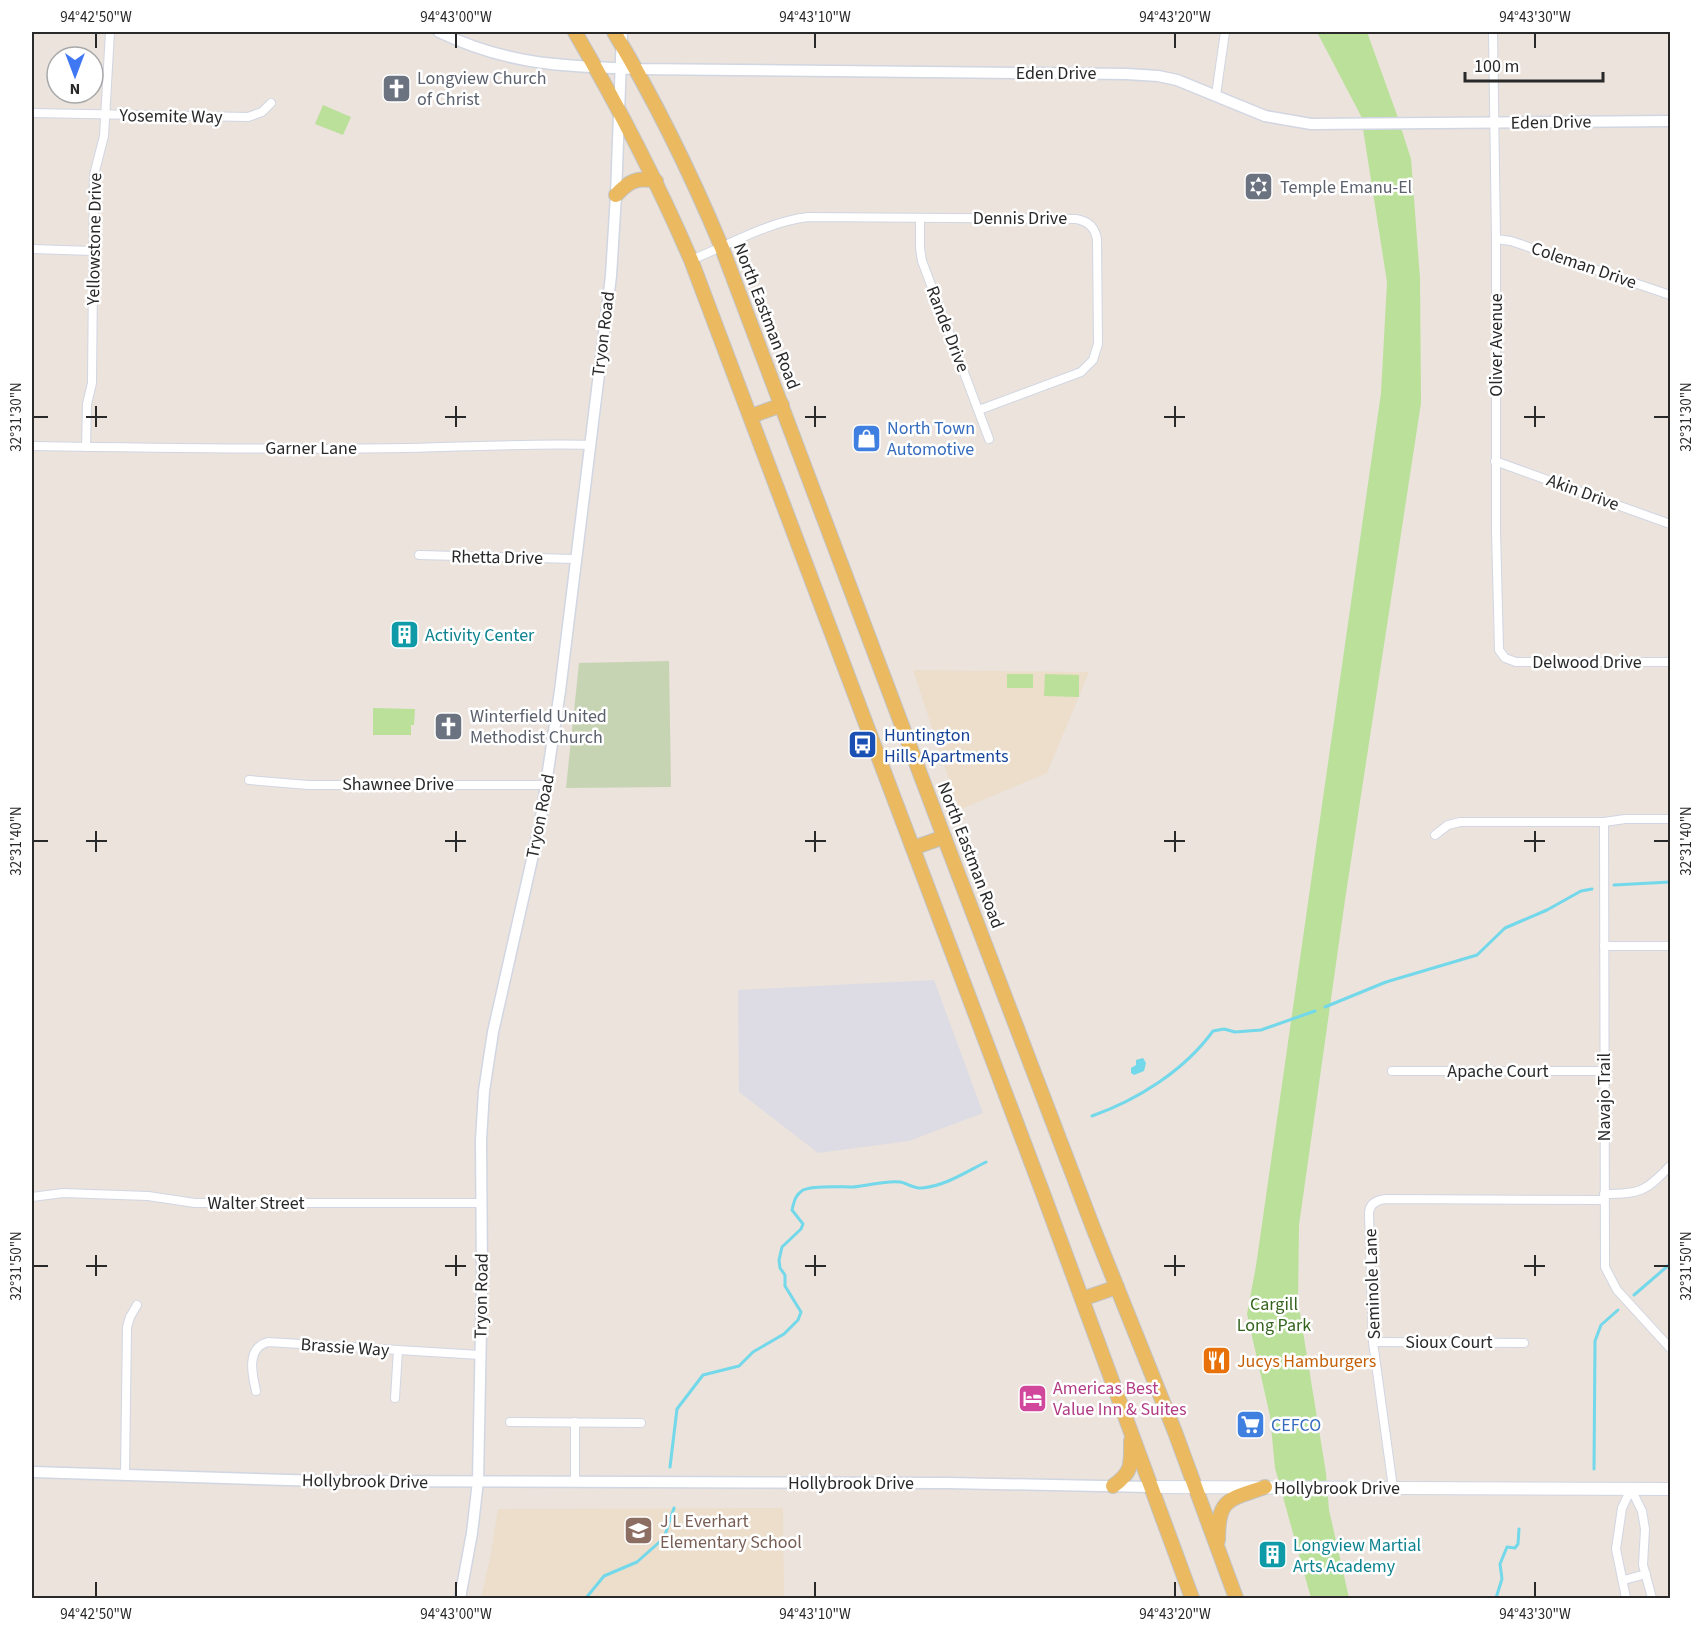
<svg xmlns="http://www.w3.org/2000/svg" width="1702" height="1630" font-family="'Source Sans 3',sans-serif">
	<rect width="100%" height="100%" fill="#ebe3dc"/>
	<polygon fill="#dddce4" points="934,980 983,1113 909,1141 818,1153 739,1092 738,990"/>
	<g fill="#ecdecb">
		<polygon points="913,670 1089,672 1047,773 959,810"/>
		<polygon points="783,1508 784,1598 481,1598 491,1553 498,1509"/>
	</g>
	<g fill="#bae09a">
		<polygon points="1317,32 1367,32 1397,115 1411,159 1420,278 1421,403 1345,900 1299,1225 1298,1301 1326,1473 1329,1510 1349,1598 1311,1598 1275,1468 1270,1416 1247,1314 1256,1266 1381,393 1387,282 1361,116"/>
		<polygon points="323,105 351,117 343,135 315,124"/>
		<rect x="1007" y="674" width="26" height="14"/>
		<polygon points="1045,674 1079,675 1079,697 1044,696"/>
		<polygon points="373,708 415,709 414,725 411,725 411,735 373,735"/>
	</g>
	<polygon fill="#c7d4b3" points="669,661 671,787 566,788 579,663"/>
	<polygon fill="#72d8ea" points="1143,1058 1146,1063 1144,1071 1134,1075 1131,1073 1131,1068 1136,1065 1136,1060"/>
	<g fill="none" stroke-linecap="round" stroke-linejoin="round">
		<g stroke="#72d8ea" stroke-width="3">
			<polyline points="1614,885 1670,882"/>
			<polyline points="1325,1007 1386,982 1477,955 1505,928 1547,910 1581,891 1592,889"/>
			<path d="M1092,1116C1137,1100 1184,1071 1213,1031L1224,1029L1235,1032L1261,1030L1315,1011"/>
			<polyline points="1634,1295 1670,1264"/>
			<path d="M670,1467L677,1409L703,1375L739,1366L753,1352L784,1334L798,1320L801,1312L785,1286V1275L780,1268L779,1260L782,1247L801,1229L803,1224L792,1210C794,1202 795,1195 803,1190C814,1185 840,1187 853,1187C869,1186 885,1180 900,1182C907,1183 914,1189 922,1188C945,1186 966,1172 986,1162"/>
			<polyline points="1594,1469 1595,1341 1601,1325 1618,1310"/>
			<polyline points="586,1598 604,1576 637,1562 664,1538 674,1508"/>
			<polyline points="1496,1598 1502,1579 1500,1564 1507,1547 1515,1548 1518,1544 1519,1529"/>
		</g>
		<defs>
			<g id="minor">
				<polyline points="1493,32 1496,239 1496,531 1499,650 1505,658 1516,662 1670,662"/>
				<polyline points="1216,95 1225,32"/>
				<polyline points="32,113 248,117 262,112 271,103"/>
				<polyline points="920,218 920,248 922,261 989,439"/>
				<polyline points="1496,239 1511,241 1670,295"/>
				<polyline points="32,249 93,251"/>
				<path d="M691,260C729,245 767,222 808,217L1076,219C1088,221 1095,227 1097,239L1098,344L1093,360L1081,372L979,410"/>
				<path d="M32,446C157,448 283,450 408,448C469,447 529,443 590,445"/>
				<polyline points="86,447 87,404 92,383 94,175 104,136 110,32"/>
				<polyline points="1495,461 1670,524"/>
				<polyline points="419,555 575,559"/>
				<polyline points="249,780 308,785 546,785"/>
				<polyline points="1604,822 1605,1267 1617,1290 1670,1348"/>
				<polyline points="1435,835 1448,825 1460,822 1604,822 1625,819 1670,819"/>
				<polyline points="1604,946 1670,946"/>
				<polyline points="1392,1071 1604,1071"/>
				<path d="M1604,1194C1640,1194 1645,1192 1670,1166"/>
				<polyline points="32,1197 63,1193 148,1196 195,1203 482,1203"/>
				<polyline points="1373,1342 1524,1343"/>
				<path d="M256,1391C252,1374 246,1348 268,1342L480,1355"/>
				<polyline points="395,1398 398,1350"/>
				<polyline points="510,1422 641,1423"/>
				<polyline points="575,1422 575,1482"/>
				<polyline points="125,1474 127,1327 130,1317 137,1305"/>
				<path d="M1393,1488L1373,1342L1369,1214C1369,1204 1376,1200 1386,1199L1604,1200"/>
				<polyline points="1624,1580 1646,1574"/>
				<polyline points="1626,1598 1616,1549 1622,1508 1631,1489 1642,1511 1645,1529 1643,1565 1652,1598"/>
			</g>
			<g id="tertiary">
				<path d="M439,32C508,65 561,66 636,69L1127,74L1158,76L1177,80L1265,116L1311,124L1670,121"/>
				<polyline points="32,1472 322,1481 948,1483 1151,1487"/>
				<polyline points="460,1598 472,1533 478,1481 482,1278 481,1140 484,1091 493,1032 540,824 560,691 611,276 616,195 622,32"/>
			</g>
			<polyline id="secondary" points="1151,1487 1670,1489"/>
			<g id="primary">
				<path d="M575,32C618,106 657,181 691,260L1044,1196L1192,1598"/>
				<path d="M614,32C655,100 691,174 722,248L944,837L1094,1230L1175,1432L1236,1598"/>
				<path d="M616,195C629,181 637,177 656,181"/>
				<polyline points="751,416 782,405"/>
				<polyline points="913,848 944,837"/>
				<polyline points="1082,1299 1117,1287"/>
				<path d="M1113,1486C1133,1472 1131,1464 1131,1441"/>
				<path d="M1218,1540C1218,1498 1228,1500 1265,1487"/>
			</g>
		</defs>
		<use href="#minor" stroke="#d1d6e2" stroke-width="10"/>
		<use href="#tertiary" stroke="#d1d6e2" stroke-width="13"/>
		<use href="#secondary" stroke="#d1d6e2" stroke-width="14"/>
		<use href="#primary" stroke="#c3c3c3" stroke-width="16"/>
		<use href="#minor" stroke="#fff" stroke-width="8"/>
		<use href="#tertiary" stroke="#fff" stroke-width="10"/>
		<use href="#secondary" stroke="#fff" stroke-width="12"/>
		<use href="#primary" stroke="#ebba60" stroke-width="14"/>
	</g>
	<path fill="none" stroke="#292929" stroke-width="2" d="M96,33V48M456,33V48M815,33V48M1175,33V48M1535,33V48M96,406V427M456,406V427M815,406V427M1175,406V427M1535,406V427M33,417H48M86,417H107M445,417H466M805,417H826M1164,417H1185M1524,417H1545M1654,417H1669M96,831V852M456,831V852M815,831V852M1175,831V852M1535,831V852M33,841H48M86,841H107M445,841H466M805,841H826M1164,841H1185M1524,841H1545M1654,841H1669M96,1255V1276M456,1255V1276M815,1255V1276M1175,1255V1276M1535,1255V1276M33,1266H48M86,1266H107M445,1266H466M805,1266H826M1164,1266H1185M1524,1266H1545M1654,1266H1669M96,1582V1597M456,1582V1597M815,1582V1597M1175,1582V1597M1535,1582V1597"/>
	<defs>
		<symbol id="church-square" viewBox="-11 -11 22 22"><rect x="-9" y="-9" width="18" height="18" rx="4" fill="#6b7280" stroke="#fff"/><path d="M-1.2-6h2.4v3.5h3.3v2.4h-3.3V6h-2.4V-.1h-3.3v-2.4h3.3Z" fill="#fff"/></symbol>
		<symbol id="synagogue-square" viewBox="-11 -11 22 22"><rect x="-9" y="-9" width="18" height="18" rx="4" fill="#6b7280" stroke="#fff"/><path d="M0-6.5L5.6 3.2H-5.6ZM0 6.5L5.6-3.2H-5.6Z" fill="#fff"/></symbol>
		<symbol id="shop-square" viewBox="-11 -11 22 22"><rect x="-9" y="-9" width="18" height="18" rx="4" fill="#3f7fe0" stroke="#fff"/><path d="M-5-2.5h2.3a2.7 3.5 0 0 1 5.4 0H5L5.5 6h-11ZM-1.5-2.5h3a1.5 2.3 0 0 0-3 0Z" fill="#fff"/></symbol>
		<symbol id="building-square" viewBox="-11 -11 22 22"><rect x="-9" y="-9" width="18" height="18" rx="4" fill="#0f9aa8" stroke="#fff"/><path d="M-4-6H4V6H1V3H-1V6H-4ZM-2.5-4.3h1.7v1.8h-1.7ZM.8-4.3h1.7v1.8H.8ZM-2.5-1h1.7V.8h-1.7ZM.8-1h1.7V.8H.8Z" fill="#fff"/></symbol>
		<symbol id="bus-square" viewBox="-11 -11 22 22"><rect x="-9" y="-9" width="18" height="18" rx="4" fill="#1a4fb4" stroke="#fff"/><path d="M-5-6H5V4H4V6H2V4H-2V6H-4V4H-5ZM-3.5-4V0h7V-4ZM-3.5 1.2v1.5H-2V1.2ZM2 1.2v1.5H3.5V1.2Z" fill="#fff"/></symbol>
		<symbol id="restaurant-square" viewBox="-11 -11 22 22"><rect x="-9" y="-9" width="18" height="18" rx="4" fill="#e8710a" stroke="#fff"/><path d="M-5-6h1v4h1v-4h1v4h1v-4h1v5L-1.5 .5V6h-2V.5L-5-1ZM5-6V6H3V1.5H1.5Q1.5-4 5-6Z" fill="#fff"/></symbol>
		<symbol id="hotel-square" viewBox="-11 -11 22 22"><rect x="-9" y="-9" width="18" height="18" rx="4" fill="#d1479c" stroke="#fff"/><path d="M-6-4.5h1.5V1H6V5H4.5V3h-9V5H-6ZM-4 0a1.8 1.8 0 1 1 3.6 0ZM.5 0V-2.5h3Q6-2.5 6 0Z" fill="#fff"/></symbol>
		<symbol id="supermarket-square" viewBox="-11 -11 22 22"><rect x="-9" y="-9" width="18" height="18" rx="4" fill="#3f7fe0" stroke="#fff"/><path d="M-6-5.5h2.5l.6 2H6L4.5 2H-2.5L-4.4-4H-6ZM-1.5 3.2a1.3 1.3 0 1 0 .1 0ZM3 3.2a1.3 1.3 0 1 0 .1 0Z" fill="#fff"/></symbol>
		<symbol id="school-square" viewBox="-11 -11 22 22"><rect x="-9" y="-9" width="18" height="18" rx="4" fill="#8d6e63" stroke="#fff"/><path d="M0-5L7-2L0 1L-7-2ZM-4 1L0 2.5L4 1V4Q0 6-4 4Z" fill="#fff"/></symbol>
	</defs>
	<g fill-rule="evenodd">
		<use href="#church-square" x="380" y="72" width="33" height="33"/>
		<use href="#synagogue-square" x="1242" y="170" width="33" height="33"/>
		<use href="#shop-square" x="850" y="422" width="33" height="33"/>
		<use href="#building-square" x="388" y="618" width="33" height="33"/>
		<use href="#church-square" x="432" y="710" width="33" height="33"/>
		<use href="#bus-square" x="846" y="728" width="33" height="33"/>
		<use href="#restaurant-square" x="1200" y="1344" width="33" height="33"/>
		<use href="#hotel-square" x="1016" y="1382" width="33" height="33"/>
		<use href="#supermarket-square" x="1234" y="1408" width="33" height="33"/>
		<use href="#school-square" x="622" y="1514" width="33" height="33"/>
		<use href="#building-square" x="1256" y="1538" width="33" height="33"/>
	</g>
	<g text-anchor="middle" stroke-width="5" stroke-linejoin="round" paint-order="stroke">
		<g font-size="18" fill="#292929" stroke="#fff">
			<text x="1056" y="79">Eden Drive</text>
			<text transform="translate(171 116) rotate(1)" y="6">Yosemite Way</text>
			<text transform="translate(1551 122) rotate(-1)" y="6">Eden Drive</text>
			<text x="1020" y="224">Dennis Drive</text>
			<text transform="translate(94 239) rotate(-89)" y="6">Yellowstone Drive</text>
			<text transform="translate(1584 265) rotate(19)" y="6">Coleman Drive</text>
			<text transform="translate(767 316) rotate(69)" y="6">North Eastman Road</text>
			<text transform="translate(948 329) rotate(69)" y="6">Rande Drive</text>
			<text transform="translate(603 334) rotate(-83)" y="6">Tryon Road</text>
			<text transform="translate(1496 345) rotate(-90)" y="6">Oliver Avenue</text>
			<text x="311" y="454">Garner Lane</text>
			<text transform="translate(1583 492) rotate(20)" y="6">Akin Drive</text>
			<text transform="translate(497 557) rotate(1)" y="6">Rhetta Drive</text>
			<text x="1587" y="668">Delwood Drive</text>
			<text x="398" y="790">Shawnee Drive</text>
			<text transform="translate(540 816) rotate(-79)" y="6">Tryon Road</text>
			<text transform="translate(971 855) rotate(69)" y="6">North Eastman Road</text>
			<text x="1498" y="1077">Apache Court</text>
			<text transform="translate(1604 1097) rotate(-90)" y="6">Navajo Trail</text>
			<text x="256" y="1209">Walter Street</text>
			<text transform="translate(1372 1284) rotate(-92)" y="6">Seminole Lane</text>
			<text transform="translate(481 1296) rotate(-89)" y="6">Tryon Road</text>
			<text x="1449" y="1348">Sioux Court</text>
			<text transform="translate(345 1347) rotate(4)" y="6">Brassie Way</text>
			<text transform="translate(365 1481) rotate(1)" y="6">Hollybrook Drive</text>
			<text x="851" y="1489">Hollybrook Drive</text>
			<text x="1337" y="1494">Hollybrook Drive</text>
		</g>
		<g font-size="18" fill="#5b616d" stroke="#fff" text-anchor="start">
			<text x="417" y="84">Longview Church<tspan x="417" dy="21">of Christ</tspan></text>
			<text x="1280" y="193">Temple Emanu-El</text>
			<text x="470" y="722">Winterfield United<tspan x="470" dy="21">Methodist Church</tspan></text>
		</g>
		<g font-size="18" fill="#366cbe" stroke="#fff" text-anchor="start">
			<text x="887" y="434">North Town<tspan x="887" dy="21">Automotive</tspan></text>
			<text x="1271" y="1431">CEFCO</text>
		</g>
		<g font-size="18" fill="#0d838f" stroke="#fff" text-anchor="start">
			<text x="425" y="641">Activity Center</text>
			<text x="1293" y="1551">Longview Martial<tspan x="1293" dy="21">Arts Academy</tspan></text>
		</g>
		<g font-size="18" fill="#164399" stroke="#fff" text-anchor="start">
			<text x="884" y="741">Huntington<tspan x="884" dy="21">Hills Apartments</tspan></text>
		</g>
		<g font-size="18" fill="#33631c" stroke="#fff">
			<text x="1274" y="1310">Cargill<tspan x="1274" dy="21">Long Park</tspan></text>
		</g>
		<g font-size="18" fill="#c56008" stroke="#fff" text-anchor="start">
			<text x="1237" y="1367">Jucys Hamburgers</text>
		</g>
		<g font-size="18" fill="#b23c85" stroke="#fff" text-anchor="start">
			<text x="1053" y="1394">Americas Best<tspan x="1053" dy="21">Value Inn &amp; Suites</tspan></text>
		</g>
		<g font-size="18" fill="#785e54" stroke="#fff" text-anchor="start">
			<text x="660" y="1527">J L Everhart<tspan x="660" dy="21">Elementary School</tspan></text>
		</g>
	</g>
	<rect width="1702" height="1630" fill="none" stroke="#ffffff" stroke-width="66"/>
	<g transform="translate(75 75) rotate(180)"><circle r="28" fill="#ffffff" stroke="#a9a9a9" stroke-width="1.5"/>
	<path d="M0-4.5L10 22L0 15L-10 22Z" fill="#4077f3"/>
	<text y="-9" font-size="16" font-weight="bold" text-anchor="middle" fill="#292929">N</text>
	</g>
	<path d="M1465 72v9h138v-9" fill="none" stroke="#292929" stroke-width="3"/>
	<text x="1474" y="72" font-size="18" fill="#292929" stroke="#ffffff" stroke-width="4.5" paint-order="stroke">100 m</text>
	<rect x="33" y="33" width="1636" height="1564" fill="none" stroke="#292929" stroke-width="2"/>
	<g font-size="15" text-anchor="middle" fill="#292929">
		<text x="96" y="22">94°42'50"W</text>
		<text x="456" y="22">94°43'00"W</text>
		<text x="815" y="22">94°43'10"W</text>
		<text x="1175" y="22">94°43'20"W</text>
		<text x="1535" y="22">94°43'30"W</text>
		<text transform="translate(1686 417) rotate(-90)" y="5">32°31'30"N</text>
		<text transform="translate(16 417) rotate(-90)" y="5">32°31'30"N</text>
		<text transform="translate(1686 841) rotate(-90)" y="5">32°31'40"N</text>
		<text transform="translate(16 841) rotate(-90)" y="5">32°31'40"N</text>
		<text transform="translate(1686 1266) rotate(-90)" y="5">32°31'50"N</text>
		<text transform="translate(16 1266) rotate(-90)" y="5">32°31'50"N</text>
		<text x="96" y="1619">94°42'50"W</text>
		<text x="456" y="1619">94°43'00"W</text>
		<text x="815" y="1619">94°43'10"W</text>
		<text x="1175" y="1619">94°43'20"W</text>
		<text x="1535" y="1619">94°43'30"W</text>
	</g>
</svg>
